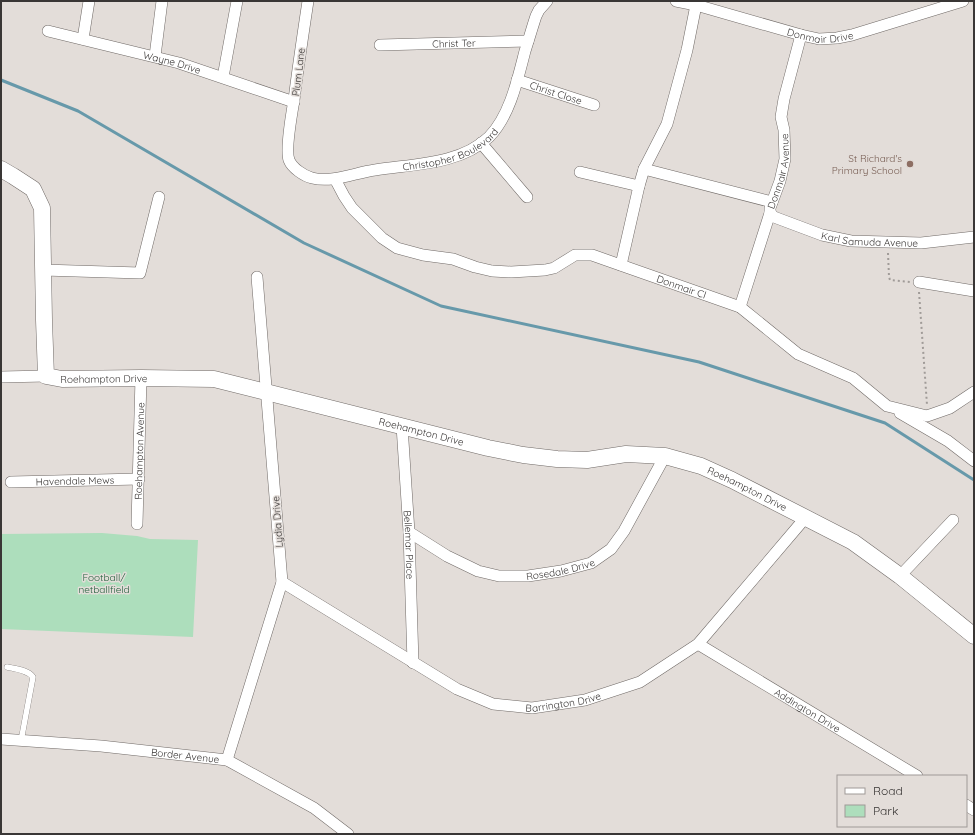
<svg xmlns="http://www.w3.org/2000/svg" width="975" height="835" font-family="Quicksand,sans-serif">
	<rect width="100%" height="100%" fill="#e3ddd9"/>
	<polygon fill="#addebc" points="102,533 137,536 150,539 198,540 193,637 1,629 1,534"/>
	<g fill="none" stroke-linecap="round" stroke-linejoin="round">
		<polyline stroke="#6799aa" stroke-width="3" points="1,80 78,111 304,243 441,306 699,362 885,423 974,480"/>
		<defs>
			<path id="lane" d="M7,667C16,669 28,670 33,677L21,741"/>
			<g id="street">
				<path id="s1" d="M308,1C303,34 298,67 294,100C292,112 285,150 289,160C292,168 304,176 312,178C333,183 354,173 375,170C412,164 460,165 489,137C510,116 518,78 525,51C529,39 532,28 536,16L539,10L547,1"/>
				<path id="s2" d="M676,1L696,5L801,35L819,39L837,38L852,35L963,1"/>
				<path id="s3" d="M48,31L179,63L294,102"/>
				<polyline points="83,39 89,1"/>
				<path id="s4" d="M380,45L528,41"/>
				<polyline points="155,56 162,1"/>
				<polyline points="223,77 237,1"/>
				<path id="s5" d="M517,80L594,105"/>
				<polyline points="481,143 527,197"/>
				<polyline points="644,169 772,202"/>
				<polyline points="580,172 639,186"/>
				<path id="s6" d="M335,179L344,196L352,208L382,238L397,248L423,255L453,259L475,267L492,271L511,272L545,270L554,268L575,255H592L740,307L798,354L853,378L887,406L927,416L950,408L974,392"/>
				<path id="s7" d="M770,213L774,217L822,235L851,241L921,243L974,237"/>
				<polyline points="621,265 639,186 644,169 667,124 687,50 696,5"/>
				<polyline points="43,270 140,273 159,197"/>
				<polyline points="919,282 974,291"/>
				<path id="s8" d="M740,307L770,213V208L780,181L785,159L784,130L781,117L784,99L801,35"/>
				<polyline points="1,377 46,376"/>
				<polyline points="900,413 948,441 974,461"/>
				<path id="s9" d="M402,426L409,532L413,663"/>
				<path id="s10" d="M11,482L139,479"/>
				<path id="s11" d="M137,524L141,378"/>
				<path id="s12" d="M409,532L447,556L478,571L499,576H528L561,571L591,563L611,549L624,531L665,456"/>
				<polyline points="900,576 953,520"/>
				<path id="s13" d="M282,582L457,689L493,704L532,708L585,700L640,682L698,644L806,517"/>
				<path id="s14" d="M698,644L917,776"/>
				<path id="s15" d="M1,739L101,746L227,760L314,808L348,834"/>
				<polyline points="227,760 282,582 257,277"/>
				<polyline points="966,805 974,810"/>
			</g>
			<g id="secondary">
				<path id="s16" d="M1,169L13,176L33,189L42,208L44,320L46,376L62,379L141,378L214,379L488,448L523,455L557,459L587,460L626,454L665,456L701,466L732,480L853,542L900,576L974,636"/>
			</g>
		</defs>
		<use href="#lane" stroke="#706a67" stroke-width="6"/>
		<use href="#street" stroke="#706a67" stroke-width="12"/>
		<use href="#secondary" stroke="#706a67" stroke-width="17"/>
		<g stroke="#a09b98" stroke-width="2" stroke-dasharray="2 3" stroke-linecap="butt">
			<polyline points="888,253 889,277 890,280 910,282"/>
			<polyline points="919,292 927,405"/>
		</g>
		<use href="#lane" stroke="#fff" stroke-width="5.5"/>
		<use href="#street" stroke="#fff" stroke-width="11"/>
		<use href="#secondary" stroke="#fff" stroke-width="16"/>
	</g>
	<circle fill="#8d6e63" stroke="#e3ddd9" stroke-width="1.5" cx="910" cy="164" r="4"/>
	<g text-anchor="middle" stroke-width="3" stroke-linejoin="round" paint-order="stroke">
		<g font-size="10" fill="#393635" stroke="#e3ddd9">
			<text dy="4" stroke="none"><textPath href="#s2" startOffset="149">Donmair Drive</textPath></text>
			<text dy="4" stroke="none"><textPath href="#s4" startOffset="74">Christ Ter</textPath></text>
			<text dy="4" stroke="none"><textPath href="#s3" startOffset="128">Wayne Drive</textPath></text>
			<text transform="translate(298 72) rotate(-83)" y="4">Plum Lane</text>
			<text dy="4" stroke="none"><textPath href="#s5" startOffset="41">Christ Close</textPath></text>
			<text dy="4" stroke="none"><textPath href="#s1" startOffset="334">Christopher Boulevard</textPath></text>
			<text dy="4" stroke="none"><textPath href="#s8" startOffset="142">Donmair Avenue</textPath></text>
			<text dy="4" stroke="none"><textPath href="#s7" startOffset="105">Karl Samuda Avenue</textPath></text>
			<text dy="4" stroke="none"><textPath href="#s6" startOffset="391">Donmair Cl</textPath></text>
			<text dy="4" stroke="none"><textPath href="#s16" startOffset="285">Roehampton Drive</textPath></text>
			<text dy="4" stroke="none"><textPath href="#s16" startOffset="609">Roehampton Drive</textPath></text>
			<text dy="4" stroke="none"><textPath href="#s11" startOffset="73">Roehampton Avenue</textPath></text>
			<text dy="4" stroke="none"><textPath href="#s10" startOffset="64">Havendale Mews</textPath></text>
			<text dy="4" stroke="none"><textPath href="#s16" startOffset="945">Roehampton Drive</textPath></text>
			<text transform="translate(277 522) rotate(-94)" y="4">Lydia Drive</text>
			<text dy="4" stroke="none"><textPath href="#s9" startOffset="119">Bellemar Place</textPath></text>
			<text dy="4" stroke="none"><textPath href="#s12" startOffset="163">Rosedale Drive</textPath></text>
			<text dy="4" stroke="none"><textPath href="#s13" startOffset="315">Barrington Drive</textPath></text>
			<text dy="4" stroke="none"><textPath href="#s14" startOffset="128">Addington Drive</textPath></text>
			<text dy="4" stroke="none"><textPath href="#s15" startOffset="185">Border Avenue</textPath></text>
		</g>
		<g font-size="10" fill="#785e54" stroke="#e3ddd9" text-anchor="end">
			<text x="902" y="162">St Richard's<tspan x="902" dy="12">Primary School</tspan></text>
		</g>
		<g font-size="10" fill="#1f5d39" stroke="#e3ddd9">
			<text x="104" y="581">Football/<tspan x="104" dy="12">netballfield</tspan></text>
		</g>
	</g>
	<rect width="975" height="835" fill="none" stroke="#393635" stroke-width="4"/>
	<rect x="837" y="775" width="130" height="52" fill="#e3ddd9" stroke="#9f9a97"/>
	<rect x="845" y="788" width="20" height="6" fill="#ffffff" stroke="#9f9a97"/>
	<text x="873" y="795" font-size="12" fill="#393635">Road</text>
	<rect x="845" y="805" width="20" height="12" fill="#addebc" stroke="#9f9a97"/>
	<text x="873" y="815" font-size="12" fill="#393635">Park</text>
</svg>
